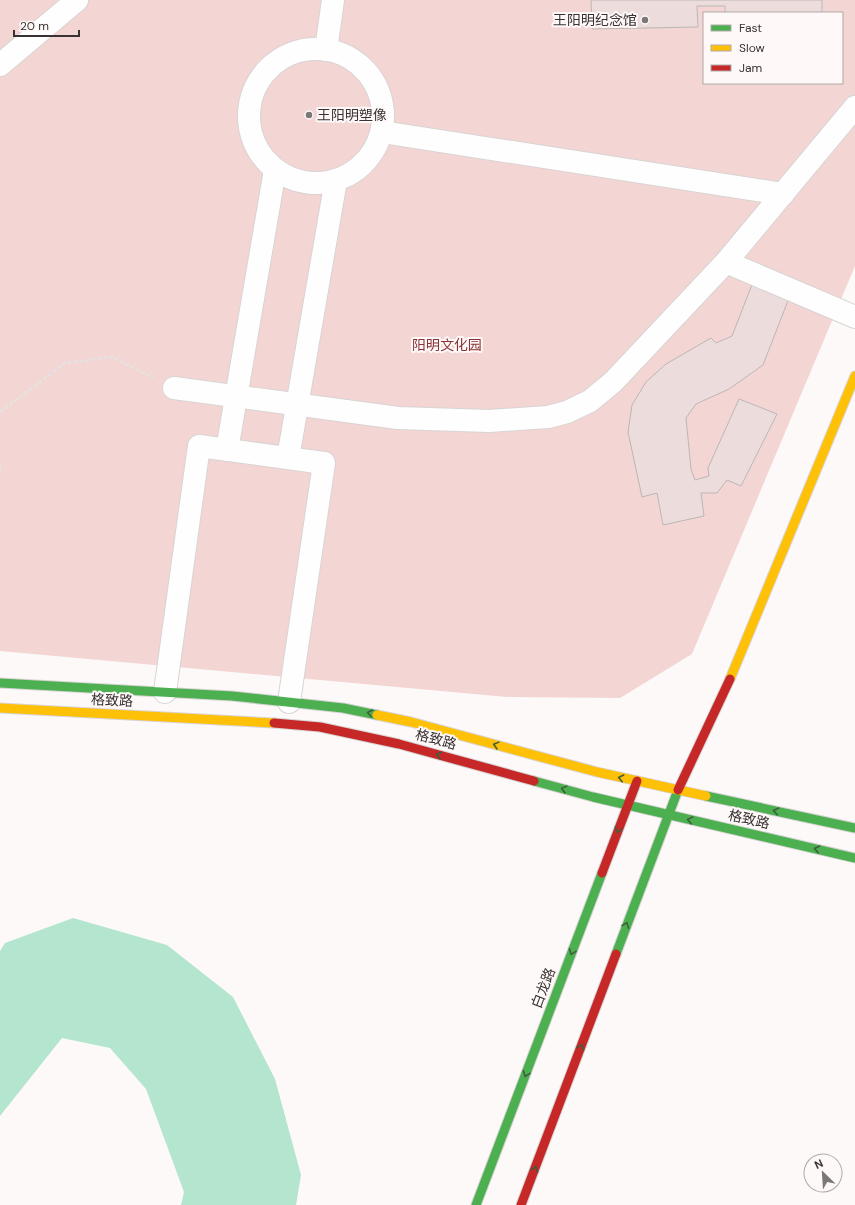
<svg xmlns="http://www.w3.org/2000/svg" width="855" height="1205" font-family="'DM Sans','Noto Sans SC',sans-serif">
	<rect width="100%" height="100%" fill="#fdf9f9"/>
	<path fill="#f3d5d3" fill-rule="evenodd" d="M0,0H855V266L692,654L620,698L507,697L0,651ZM704,13H842V83H704Z"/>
	<polygon fill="#b4e5ce" points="73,918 167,945 233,997 275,1079 301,1175 296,1205 181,1205 184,1192 146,1089 110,1048 62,1038 0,1116 0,951 5,943"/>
	<g fill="#ecdcdc" stroke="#bbb7b7">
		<polygon points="591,0 822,0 822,13 725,13 725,6 697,6 698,27 592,29"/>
		<polygon points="753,282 789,298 763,365 729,389 696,404 686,418 691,469 695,480 709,476 708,468 739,399 777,414 741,486 727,480 717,493 701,493 704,516 663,525 657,493 642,497 628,432 632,405 646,382 666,364 711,338 716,343 732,336"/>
	</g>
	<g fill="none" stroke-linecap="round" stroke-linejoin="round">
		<defs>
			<g id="street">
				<circle cx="316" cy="116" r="67"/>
				<polyline points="326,50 333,0"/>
				<polyline points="0,65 77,0"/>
				<polyline points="382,132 783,194"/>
				<polyline points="726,262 855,317"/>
				<polyline points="174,388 398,418 489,421 548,417 567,412 590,401 613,382 726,262 855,107"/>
				<polyline points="227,450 275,170"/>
				<polyline points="288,458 336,180"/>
				<polyline points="165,692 199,446 324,463 289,702"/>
			</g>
			<g id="fast">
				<polyline points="0,683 232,696 343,708 377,715"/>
				<polyline points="534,781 593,797 855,858"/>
				<polyline points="706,796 855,828"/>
				<polyline points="616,954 678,790"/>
				<polyline points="476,1205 602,873"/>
			</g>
			<g id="slow">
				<polyline points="730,679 855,376"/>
				<polyline points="0,708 274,723"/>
				<polyline points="377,715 411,722 597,772 706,796"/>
			</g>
			<g id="jam">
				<polyline points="274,723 320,727 399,744 534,781"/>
				<polyline points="678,790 730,679"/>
				<polyline points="602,873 637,781"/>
				<polyline points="521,1205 616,954"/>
			</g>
		</defs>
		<use href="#street" stroke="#d8d4d4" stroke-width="24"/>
		<use href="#fast" stroke="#d8d4d4" stroke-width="11"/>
		<use href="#slow" stroke="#d8d4d4" stroke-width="11"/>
		<use href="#jam" stroke="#d8d4d4" stroke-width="11"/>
		<g stroke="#e4e2e2" stroke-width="2.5" stroke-dasharray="4 2" stroke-linecap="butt">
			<polyline points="0,412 65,363 112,357 154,378"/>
			<polyline points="0,463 0,472"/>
		</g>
		<use href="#street" stroke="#fffefe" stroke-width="22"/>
		<use href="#fast" stroke="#4caf50" stroke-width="9"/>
		<use href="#slow" stroke="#ffc107" stroke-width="9"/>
		<use href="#jam" stroke="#c62828" stroke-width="9"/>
	</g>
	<defs><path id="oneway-chevron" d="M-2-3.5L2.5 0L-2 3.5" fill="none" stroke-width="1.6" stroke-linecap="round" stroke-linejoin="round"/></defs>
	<g stroke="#3f5e3c">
		<use href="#oneway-chevron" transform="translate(370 713) rotate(-168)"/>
		<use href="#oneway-chevron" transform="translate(496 745) rotate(-165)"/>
		<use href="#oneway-chevron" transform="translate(439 755) rotate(-165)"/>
		<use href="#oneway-chevron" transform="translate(621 778) rotate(-168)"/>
		<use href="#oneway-chevron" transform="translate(564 789) rotate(-165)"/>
		<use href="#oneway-chevron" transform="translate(776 811) rotate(-168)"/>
		<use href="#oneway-chevron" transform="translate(690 820) rotate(-167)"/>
		<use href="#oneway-chevron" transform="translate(618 830) rotate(111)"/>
		<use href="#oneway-chevron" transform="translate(817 849) rotate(-167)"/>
		<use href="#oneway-chevron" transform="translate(626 925) rotate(-69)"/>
		<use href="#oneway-chevron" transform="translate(572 952) rotate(111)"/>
		<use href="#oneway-chevron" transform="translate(581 1047) rotate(-69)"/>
		<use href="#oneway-chevron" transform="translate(526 1074) rotate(111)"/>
		<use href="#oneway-chevron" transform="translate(535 1169) rotate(-69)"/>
	</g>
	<g fill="#7d7878" stroke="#fef8f8" stroke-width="1.5">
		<circle cx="645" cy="20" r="4"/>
		<circle cx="309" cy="115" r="4"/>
	</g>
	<g text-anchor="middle" stroke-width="4" stroke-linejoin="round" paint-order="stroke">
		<g font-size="14" fill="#383232" stroke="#fef8f8" text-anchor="end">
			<text x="637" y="25">王阳明纪念馆</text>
			<text x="317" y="120" text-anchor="start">王阳明塑像</text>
		</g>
		<g font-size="14" fill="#833" stroke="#fef8f8">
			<text x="447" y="350">阳明文化园</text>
		</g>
		<g font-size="14" fill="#383232" stroke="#fef8f8">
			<text transform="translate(112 700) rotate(3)" y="5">格致路</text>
			<text transform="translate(436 739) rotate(15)" y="5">格致路</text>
			<text transform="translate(749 819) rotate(13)" y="5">格致路</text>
			<text transform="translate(543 988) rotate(-69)" y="5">白龙路</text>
		</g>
	</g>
	<rect x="703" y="12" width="140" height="72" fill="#fef8f8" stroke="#afa9a9"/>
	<rect x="711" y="25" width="20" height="6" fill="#4caf50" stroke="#afa9a9"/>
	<text x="739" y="32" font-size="12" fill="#383232">Fast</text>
	<rect x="711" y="45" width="20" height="6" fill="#ffc107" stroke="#afa9a9"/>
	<text x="739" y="52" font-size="12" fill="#383232">Slow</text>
	<rect x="711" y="65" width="20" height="6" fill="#c62828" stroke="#afa9a9"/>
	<text x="739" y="72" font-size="12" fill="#383232">Jam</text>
	<g transform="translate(823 1173) rotate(335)"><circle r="19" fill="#fef8f8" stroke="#afa9a9"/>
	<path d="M0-3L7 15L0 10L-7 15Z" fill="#7d7878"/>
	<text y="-6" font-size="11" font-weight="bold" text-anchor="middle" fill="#383232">N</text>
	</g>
	<path d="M14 30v6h65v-6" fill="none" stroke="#383232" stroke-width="2"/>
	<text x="20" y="30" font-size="12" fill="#383232" stroke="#fef8f8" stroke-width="3" paint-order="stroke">20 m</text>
</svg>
